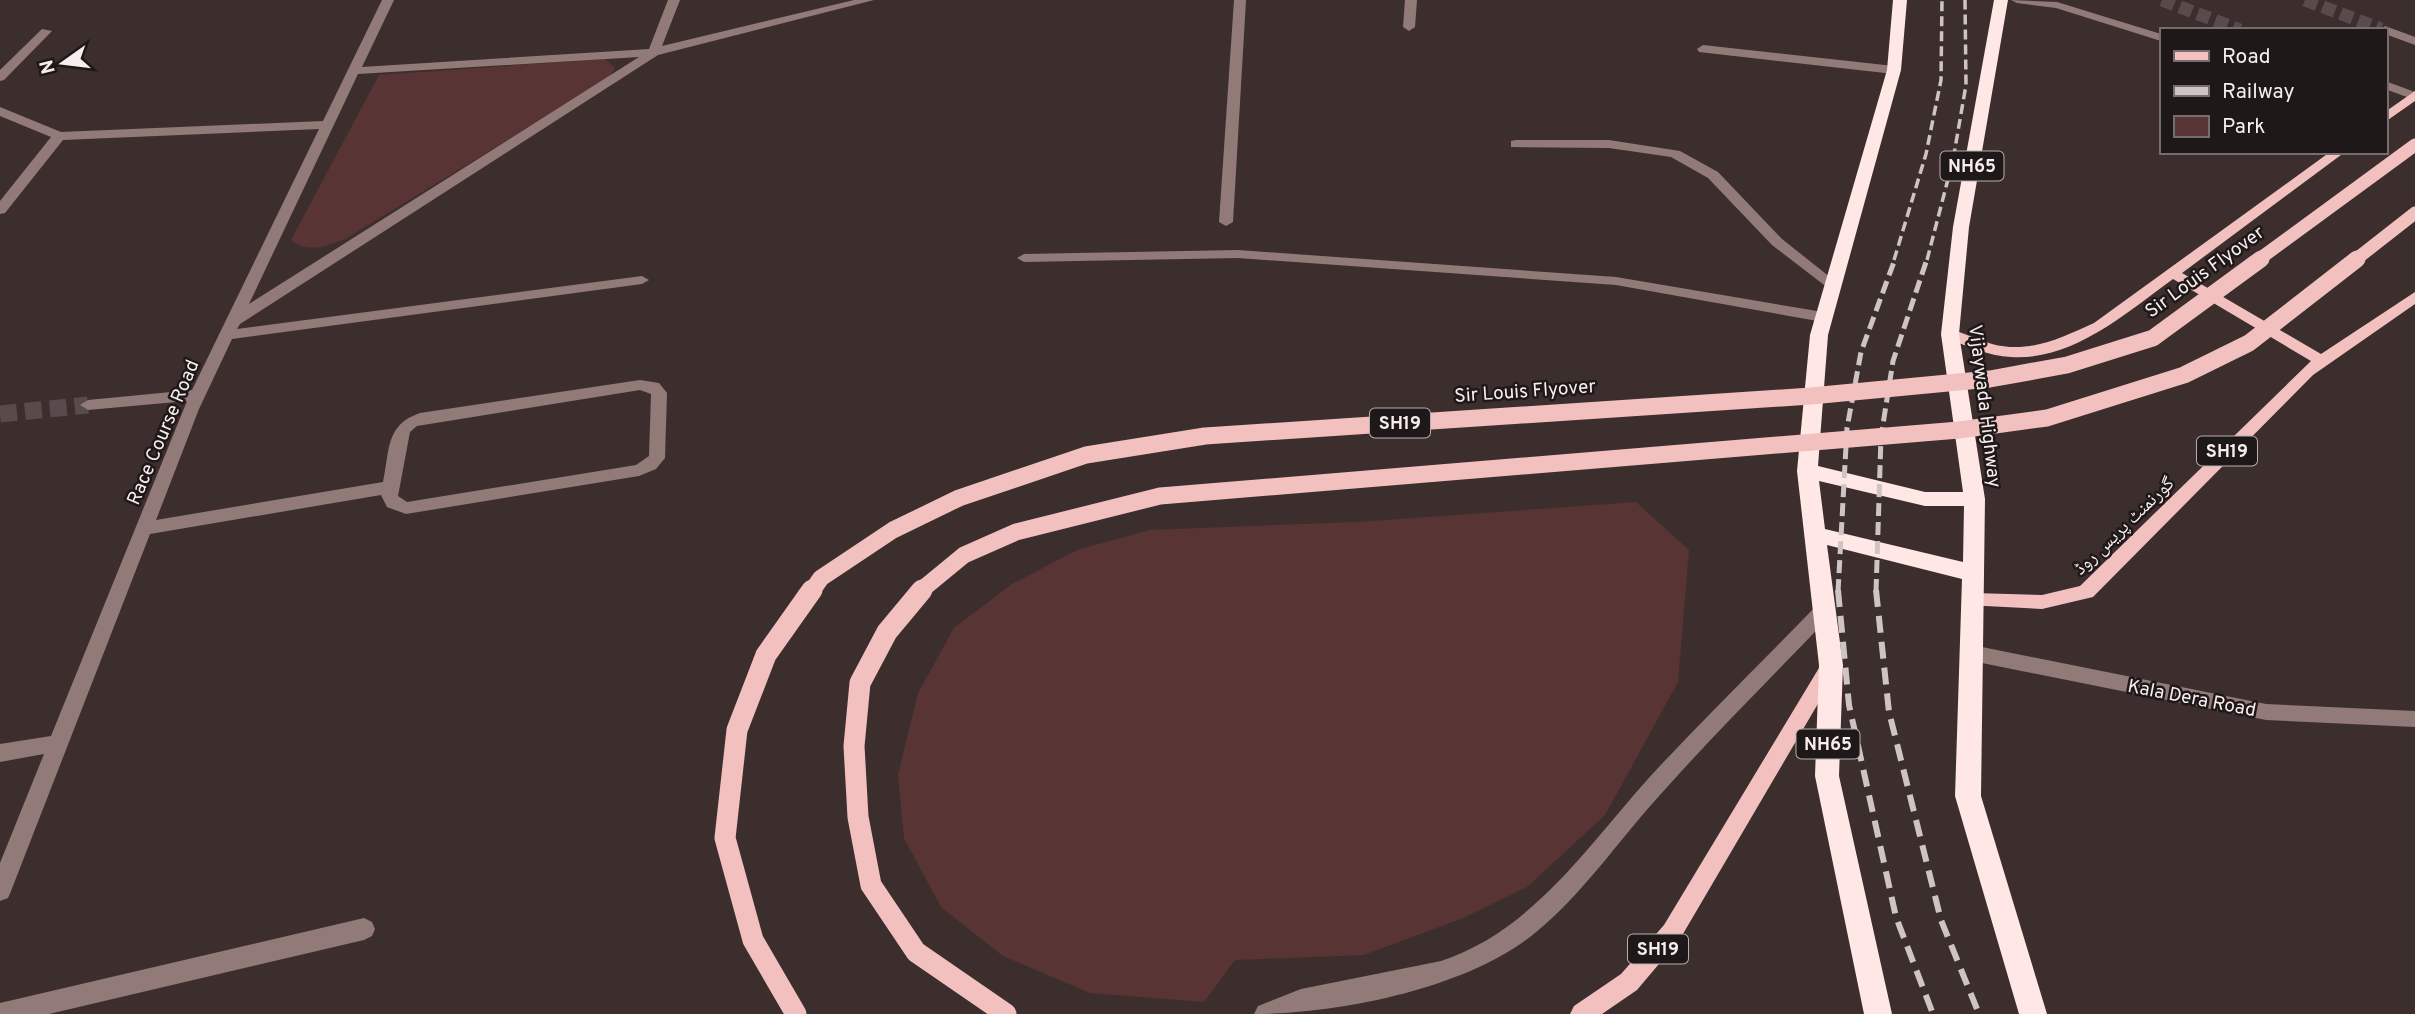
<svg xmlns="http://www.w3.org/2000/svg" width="2415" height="1014" font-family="Overpass,'Noto Naskh Arabic',sans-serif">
	<rect width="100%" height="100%" fill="#3d2e2e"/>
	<g fill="#593434">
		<path d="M605,59L615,68L609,78L345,239C326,246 309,254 291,240L379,75Z"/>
		<polygon points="1636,502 1689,550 1678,682 1605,815 1527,887 1463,918 1364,955 1235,960 1204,1002 1090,993 1003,956 941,907 904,838 898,775 918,693 954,628 1012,584 1077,550 1150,530 1357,522"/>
	</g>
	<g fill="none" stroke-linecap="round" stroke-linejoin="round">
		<g stroke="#594b4b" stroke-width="13" stroke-dasharray="13 6" stroke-linecap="butt">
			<polyline points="2162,0 2240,30"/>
			<polyline points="2305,0 2381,29"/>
		</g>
		<polyline stroke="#594b4b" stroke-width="17" stroke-dasharray="17 8" stroke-linecap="butt" points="0,414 88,405"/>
		<g fill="#927a79" fill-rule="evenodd">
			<path d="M382,0H394L362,67L649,49L668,0H680L662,46L854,0H874L658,55L240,324L237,329L642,276L649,280L642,284L232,339L199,409L156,520L383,482C390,450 385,425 420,413L640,380L659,383L667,393L665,458L656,469L639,476L406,514L387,507L381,495L150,534L11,891L8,898L0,901V863L44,754L0,762V744L51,736L187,401L88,410L80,405L88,400L192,390L319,129L63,140L5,213L0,214V201L51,137L0,116V107L61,132L323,121ZM639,57L249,304L358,74ZM640,390L651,394L649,456L636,465L407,502L398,496L410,432L417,426Z"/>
			<polygon points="1234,0 1246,0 1233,222 1226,226 1219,222"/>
			<polygon points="1405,0 1417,0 1415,27 1409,31 1403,27"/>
			<polygon points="2011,0 2057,2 2161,34 2161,41 2056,8 2017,3"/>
			<polygon points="2385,26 2415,37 2415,45 2385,34 2385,30 2379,30"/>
			<polygon points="42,29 52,31 4,80 0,81 0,70"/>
			<polygon points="1703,45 1894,66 1900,70 1894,74 1699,52 1697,49"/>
			<polygon points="2385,81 2415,92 2415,100 2385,89"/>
			<polygon points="1516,140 1609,140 1680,151 1718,172 1782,239 1840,285 1838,288 1828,288 1772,245 1708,178 1671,157 1609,148 1511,147 1511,141"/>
			<polygon points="1238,250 1616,277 1823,312 1831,317 1823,322 1616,285 1238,258 1024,262 1017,258 1024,254"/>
			<path d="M1825,602L1832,604L1834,609L1832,614C1774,675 1715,733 1660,795C1618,841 1583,894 1535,933C1469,988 1339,1014 1254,1014L1258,1006L1301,989L1441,961C1537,929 1592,839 1658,768C1710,712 1765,659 1818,604Z"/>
			<polygon points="1972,645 2266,704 2415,711 2415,727 2266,720 1972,661 1965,658 1962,653 1965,648"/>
			<polygon points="364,918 372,922 375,929 372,936 364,940 49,1014 0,1014 0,1003"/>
		</g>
		<g fill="#f2c1bf" fill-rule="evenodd">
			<polygon points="2415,91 2415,101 2385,122 2385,112"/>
			<path d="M2330,152H2345L2182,273L2321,354L2415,292V304L2313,375L2093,597L2042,609L1966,605L1964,600L1966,595L1973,593L2042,595L2080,586L2311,361L2173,279C2126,313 2073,361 2011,357C1988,356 1966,346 1945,337L1942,334L1945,331L1950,329C1964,333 1978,340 1992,344C2029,354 2061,338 2094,323Z"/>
			<polygon points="1829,660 1836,663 1839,668 1836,673 1680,939 1637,990 1602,1014 1570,1014 1574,1006 1621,974 1664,925 1822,663"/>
		</g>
		<path fill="#ffe7e6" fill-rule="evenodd" d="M1893,0H1907L1901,70L1828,335L1818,466L1925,492H1963L1941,334L1953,227L1994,0H2008L1969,227L1959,334L1985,499L1981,796L2047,1014H2019L1955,796L1962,579L1827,545L1843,665L1839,776L1892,1014H1864L1815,776L1819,665L1797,471L1810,335L1887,70ZM1819,481L1925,506H1964L1963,562L1825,529Z"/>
		<g stroke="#cfc4c4" stroke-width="3.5" stroke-dasharray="10 5" stroke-linecap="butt">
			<polyline points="1894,260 1926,154 1941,80 1942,0"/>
			<polyline points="1927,260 1953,160 1966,85 1965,0"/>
		</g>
		<g stroke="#cfc4c4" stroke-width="5" stroke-dasharray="13 6" stroke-linecap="butt">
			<polyline points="1838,592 1847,428 1861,352 1895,259"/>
			<polyline points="1876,592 1881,437 1893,361 1927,259"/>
		</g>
		<g stroke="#cfc4c4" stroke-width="6" stroke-dasharray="17 9" stroke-linecap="butt">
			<polyline points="1838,590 1849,705 1896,917 1933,1014"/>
			<polyline points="1876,590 1889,712 1941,920 1979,1014"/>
		</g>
		<g stroke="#f2c1bf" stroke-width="13">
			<polyline points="2258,260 2415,145"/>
			<polyline points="2355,260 2415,213"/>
		</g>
		<g stroke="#f2c1bf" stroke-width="17">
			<polyline points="811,592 821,578 893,530 959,498 1086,455 1205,436 1811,396 1990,379 2067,365 2153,338 2261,259"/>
			<polyline points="919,592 964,555 1016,532 1160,496 1959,430 2047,418 2184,375 2249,343 2357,259"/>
		</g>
		<g stroke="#f2c1bf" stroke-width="21">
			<polyline points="922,590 887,632 860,683 854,746 858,817 871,885 916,952 1006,1014"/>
			<polyline points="796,1014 753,940 725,838 737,730 766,655 812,590"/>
		</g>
	</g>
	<g text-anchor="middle" stroke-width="5" stroke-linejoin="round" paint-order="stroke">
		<g fill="#1f1818" stroke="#b7aeae" stroke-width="2">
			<rect x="1940.5" y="151.5" width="63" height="29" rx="5"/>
			<rect x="1370" y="408.5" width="60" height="29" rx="5"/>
			<rect x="2197" y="436.5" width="60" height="29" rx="5"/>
			<rect x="1796.5" y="729.5" width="63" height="29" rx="5"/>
			<rect x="1628" y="934.5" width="60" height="29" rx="5"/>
		</g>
		<g font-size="18" font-weight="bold" fill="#f8eeee">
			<text x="1972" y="172">NH65</text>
			<text x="1400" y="429">SH19</text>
			<text x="2227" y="457">SH19</text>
			<text x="1828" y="750">NH65</text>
			<text x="1658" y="955">SH19</text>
		</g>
		<g font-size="19" fill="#f8eeee" stroke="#1f1818">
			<text transform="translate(2204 271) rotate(-36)" y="7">Sir Louis Flyover</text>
			<text transform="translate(1525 390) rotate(-4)" y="7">Sir Louis Flyover</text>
			<text transform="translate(1986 406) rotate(83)" y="7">Vijaywada Highway</text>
			<text transform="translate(162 432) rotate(-67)" y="7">Race Course Road</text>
			<text transform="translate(2123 525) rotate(-44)" y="7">گورنمنٹ پریس روڈ</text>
			<text transform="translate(2192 697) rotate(11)" y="7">Kala Dera Road</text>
		</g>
	</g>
	<rect x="2160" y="28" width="228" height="126" fill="#1f1818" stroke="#766e6e" stroke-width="2"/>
	<rect x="2174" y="51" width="35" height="10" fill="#f2c1bf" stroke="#766e6e" stroke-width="2"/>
	<text x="2222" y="63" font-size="21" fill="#f8eeee">Road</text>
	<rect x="2174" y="86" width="35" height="10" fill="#cfc4c4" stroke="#766e6e" stroke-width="2"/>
	<text x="2222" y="98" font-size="21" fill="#f8eeee">Railway</text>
	<rect x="2174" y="116" width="35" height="21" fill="#593434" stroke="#766e6e" stroke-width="2"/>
	<text x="2222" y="133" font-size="21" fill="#f8eeee">Park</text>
	<g transform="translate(63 63) rotate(256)" stroke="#1f1818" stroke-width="5" paint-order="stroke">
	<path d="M0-5L12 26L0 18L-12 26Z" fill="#f8eeee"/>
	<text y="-10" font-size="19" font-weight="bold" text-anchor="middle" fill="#f8eeee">N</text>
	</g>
</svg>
